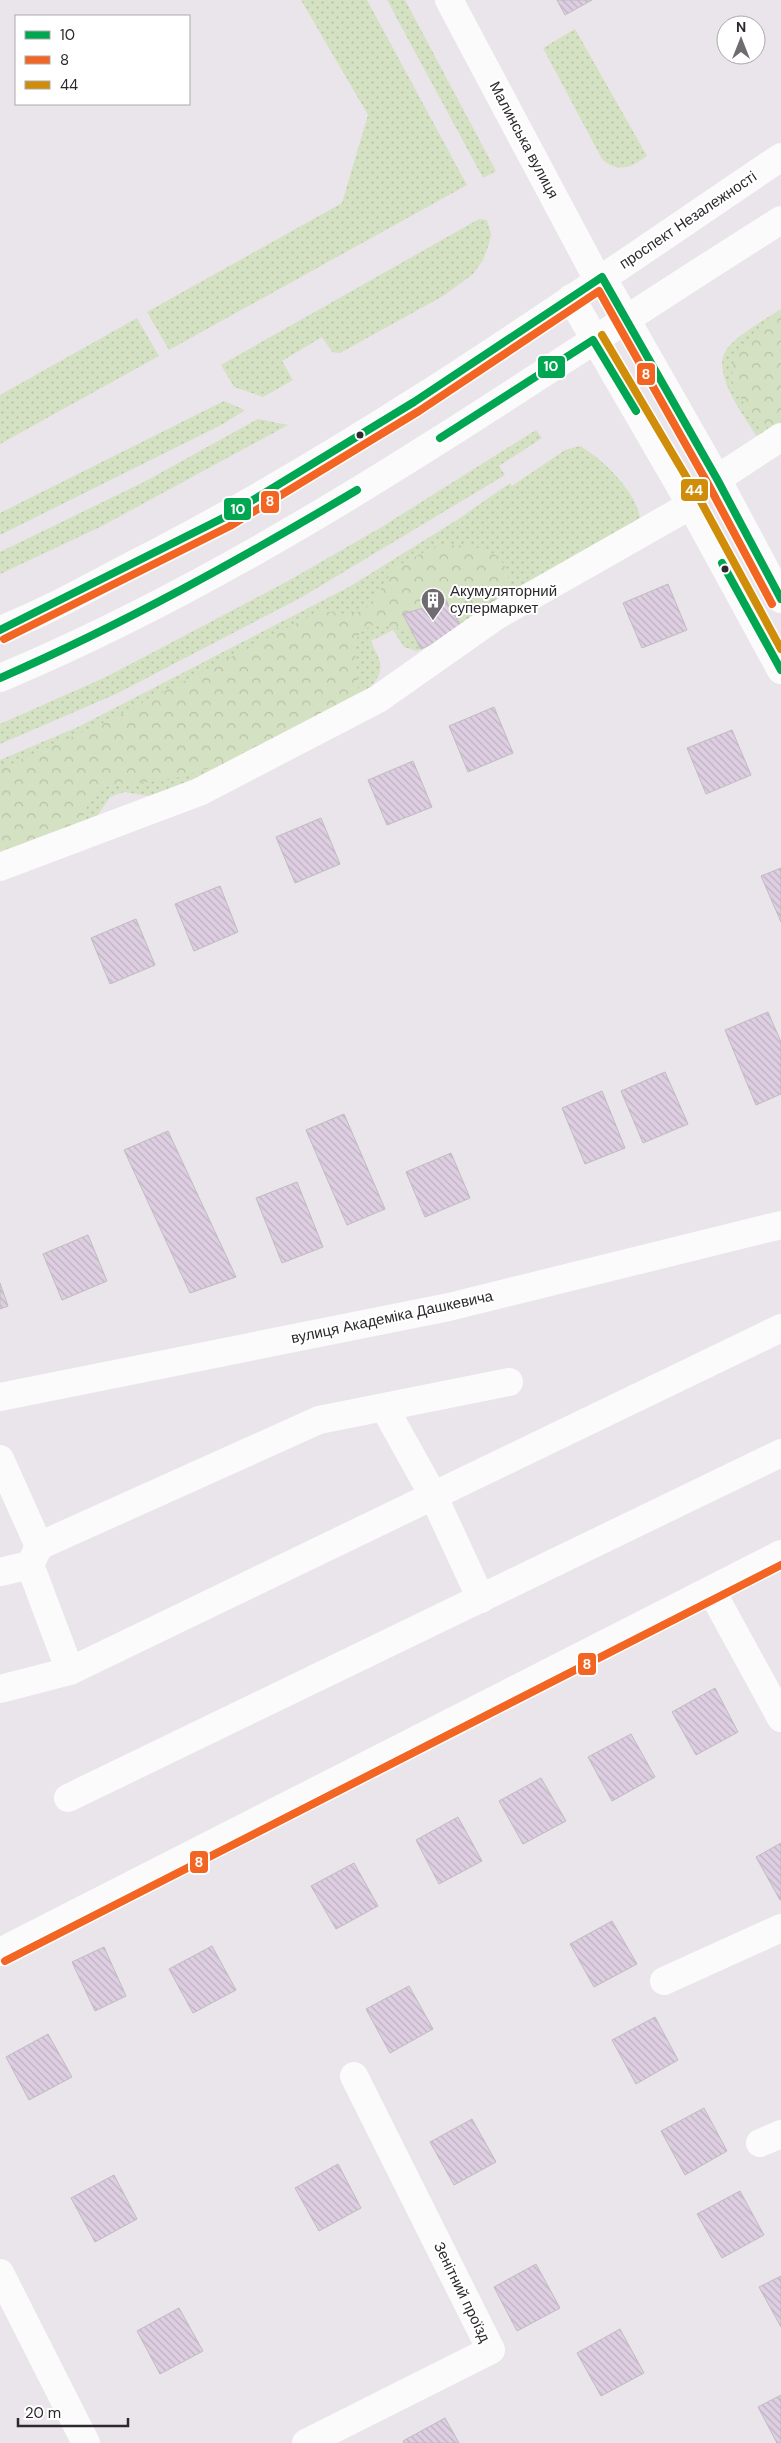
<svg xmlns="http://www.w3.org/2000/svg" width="781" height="2443" font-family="'DM Sans',sans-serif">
	<defs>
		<pattern id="grass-dots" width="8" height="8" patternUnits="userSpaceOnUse" patternTransform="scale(1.25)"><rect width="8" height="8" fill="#d5e1c3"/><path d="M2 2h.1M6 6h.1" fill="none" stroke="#b7c1a8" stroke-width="1.8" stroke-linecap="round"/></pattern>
		<pattern id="forest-crowns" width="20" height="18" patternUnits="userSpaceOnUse" patternTransform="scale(1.25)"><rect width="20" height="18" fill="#d5e1c3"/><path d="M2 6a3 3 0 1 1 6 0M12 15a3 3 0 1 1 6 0" fill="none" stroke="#b7c1a8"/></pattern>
		<pattern id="building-back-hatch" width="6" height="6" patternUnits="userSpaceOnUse" patternTransform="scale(1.25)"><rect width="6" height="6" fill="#ddcee1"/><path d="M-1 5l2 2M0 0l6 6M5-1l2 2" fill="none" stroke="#beb1c1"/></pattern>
	</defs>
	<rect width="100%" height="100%" fill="#eae5eb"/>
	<g fill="url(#grass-dots)">
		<polygon points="301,0 367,0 467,185 169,350 147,312 342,203 368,115"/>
		<polygon points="387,0 405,0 496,171 483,178"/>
		<path d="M575,29L647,156C632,167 618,174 602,159L543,48Z"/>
		<polygon points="479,219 487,220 491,234 489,244 483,260 473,274 443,296 340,353 332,352 322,337 282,361 293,380 263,397 234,387 221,365"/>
		<path d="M781,309V429L761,443C748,421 712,377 725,352C733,337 766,319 781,309Z"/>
		<polygon points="137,318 159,356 0,444 0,395"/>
		<polygon points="224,401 245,410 223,424 0,535 0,513"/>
		<polygon points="258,419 288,425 100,527 0,574 0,552 144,482"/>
		<polygon points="536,430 542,438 499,466 505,475 302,597 116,694 0,744 0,724 106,677 288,581 380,528"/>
		<path d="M580,446C602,458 639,494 640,520L451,636L417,651L404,647L393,630L371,641C373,647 377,653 379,659C386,677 367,690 355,702L177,791L149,796L124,792L110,797L90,826L0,858V760L78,727L349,587L457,520L510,483L512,486L565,450Z"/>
	</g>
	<g fill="url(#forest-crowns)">
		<polygon points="781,313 781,425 770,428 758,425 751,417 733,383 732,367 738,351 754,340 773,318"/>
		<path d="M438,545C471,545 514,545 508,592L497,601L429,630L409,632L392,626L372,625C367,628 360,632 357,638C352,648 359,673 358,688L347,700L293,729L210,768L169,780L108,786L91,795L82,820L61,832L0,850V769L105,722L320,611L346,614L363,611L372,603L395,567Z"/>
	</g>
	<g fill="url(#building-back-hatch)" stroke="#c0bcc1">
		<polygon points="557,0 592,0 565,15"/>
		<polygon points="668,584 687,630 642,648 623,603"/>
		<polygon points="446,601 463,629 421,649 403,614"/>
		<polygon points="494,707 513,753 468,772 449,726"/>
		<polygon points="732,730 751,775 706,794 687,748"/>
		<polygon points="413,761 432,807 387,825 368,780"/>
		<polygon points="321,818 340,864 295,883 276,837"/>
		<polygon points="781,868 781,922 761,876"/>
		<polygon points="220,886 238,932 194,951 175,904"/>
		<polygon points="136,919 155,965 110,984 91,938"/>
		<polygon points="768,1012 781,1042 781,1094 756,1105 725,1030"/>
		<polygon points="665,1072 688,1124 643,1143 621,1091"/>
		<polygon points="602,1091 625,1148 585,1164 562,1108"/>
		<polygon points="344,1114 385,1209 347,1225 306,1130"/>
		<polygon points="168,1131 236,1277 190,1293 124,1150"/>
		<polygon points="451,1153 470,1198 425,1217 406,1172"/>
		<polygon points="297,1182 323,1247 282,1263 256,1198"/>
		<polygon points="88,1235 107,1281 62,1300 43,1254"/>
		<polygon points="0,1283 8,1306 0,1309"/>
		<polygon points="715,1688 738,1732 696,1755 672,1712"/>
		<polygon points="631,1734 655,1777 612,1801 588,1757"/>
		<polygon points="541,1778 566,1821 523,1844 499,1801"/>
		<polygon points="458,1817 482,1861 439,1884 416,1840"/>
		<polygon points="781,1843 781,1900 780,1900 756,1857"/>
		<polygon points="354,1863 378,1906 336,1929 311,1886"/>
		<polygon points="612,1921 637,1964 594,1987 570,1944"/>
		<polygon points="212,1946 236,1990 193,2013 169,1969"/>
		<polygon points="104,1947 126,1996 95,2011 72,1962"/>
		<polygon points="409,1986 433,2029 390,2053 366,2009"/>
		<polygon points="655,2017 678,2060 636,2084 612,2040"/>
		<polygon points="48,2034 72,2077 29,2100 6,2057"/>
		<polygon points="704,2108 727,2151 685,2175 661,2131"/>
		<polygon points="472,2119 496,2162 454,2185 430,2142"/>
		<polygon points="338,2164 361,2208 319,2231 295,2188"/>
		<polygon points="114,2175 137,2219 95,2242 71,2198"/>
		<polygon points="740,2191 764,2235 722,2258 697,2214"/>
		<polygon points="536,2264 560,2308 517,2331 494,2287"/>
		<polygon points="781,2276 781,2327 759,2287"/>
		<polygon points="179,2308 203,2351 160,2374 137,2331"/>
		<polygon points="620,2329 644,2373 601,2396 577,2353"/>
		<polygon points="781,2395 781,2443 777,2443 758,2407"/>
		<polygon points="445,2418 459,2443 404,2443 403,2441"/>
	</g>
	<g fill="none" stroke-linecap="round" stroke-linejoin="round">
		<g stroke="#fcfbfc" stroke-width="28">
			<polyline points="449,0 598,280"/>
			<polyline points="717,479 781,437"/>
			<polyline points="0,867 199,792 378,699 496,616 691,505"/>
			<polyline points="0,1397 449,1307 781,1225"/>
			<polyline points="384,1407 433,1495 481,1599"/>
			<polyline points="0,1459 39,1546 319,1420 509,1382"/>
			<polyline points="0,1572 30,1565"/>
			<polyline points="711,1590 781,1718"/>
			<polyline points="70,1671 781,1328"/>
			<polyline points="0,1689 70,1671 30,1565 39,1546"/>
			<polyline points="68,1798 781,1453"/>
			<polyline points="0,1952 781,1554"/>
			<polyline points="664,1981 781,1928"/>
			<polyline points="760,2143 781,2134"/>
			<polyline points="306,2443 491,2350 354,2076"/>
		</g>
		<g stroke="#fcfbfc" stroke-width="28">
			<polyline points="602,277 717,479 781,599"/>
			<polyline points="571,298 691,505 781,670"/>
			<path d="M0,630C52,610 102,580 152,555C373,440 575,296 781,157"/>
			<path d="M0,678C278,562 527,379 781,220"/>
			<polyline points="0,2273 86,2443"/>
		</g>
		<defs>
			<g id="bus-1">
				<polyline points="440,438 593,340 636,411"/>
				<polyline points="722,563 781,670"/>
				<polyline points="0,630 225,517 414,402 602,277 717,479 781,599"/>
				<path d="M0,678C124,624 241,559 357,490"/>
			</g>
			<g id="bus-2">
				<polyline points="4,639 230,526 419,411 599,291 708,484 772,604"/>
				<polyline points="5,1961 781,1565"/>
			</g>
			<polyline id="bus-3" points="602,335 700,500 781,649"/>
		</defs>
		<use href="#bus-1" stroke="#fff" stroke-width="11"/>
		<use href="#bus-2" stroke="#fff" stroke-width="11"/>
		<use href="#bus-3" stroke="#fff" stroke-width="11"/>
		<use href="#bus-1" stroke="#00a651" stroke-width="8"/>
		<use href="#bus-2" stroke="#f26522" stroke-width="8"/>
		<use href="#bus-3" stroke="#cf8d09" stroke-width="8"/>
	</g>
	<defs>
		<symbol id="building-pin" viewBox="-11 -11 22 30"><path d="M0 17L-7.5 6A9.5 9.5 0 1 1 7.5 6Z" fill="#6f6b70" stroke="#fff"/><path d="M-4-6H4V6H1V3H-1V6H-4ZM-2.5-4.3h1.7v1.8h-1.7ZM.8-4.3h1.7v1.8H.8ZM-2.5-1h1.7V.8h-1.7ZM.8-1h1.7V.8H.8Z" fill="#fff"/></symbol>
	</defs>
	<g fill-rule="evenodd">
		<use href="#building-pin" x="419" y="586" width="28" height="38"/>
	</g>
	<g fill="#2d292e" stroke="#fff" stroke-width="2">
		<circle cx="360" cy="435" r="4.5"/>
		<circle cx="725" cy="569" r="4.5"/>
	</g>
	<g text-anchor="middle" stroke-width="4" stroke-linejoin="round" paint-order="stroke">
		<g font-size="15" fill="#2d292e" stroke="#fff">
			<text transform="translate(524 140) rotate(62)" y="5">Малинська вулиця</text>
			<text transform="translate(688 220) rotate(-34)" y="5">проспект Незалежності</text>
			<text transform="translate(392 1317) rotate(-12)" y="5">вулиця Академіка Дашкевича</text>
			<text transform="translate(462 2292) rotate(64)" y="5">Зенітний проїзд</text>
		</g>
		<g font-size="15" fill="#2d292e" stroke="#fff" text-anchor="start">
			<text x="450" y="596">Акумуляторний<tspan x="450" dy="17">супермаркет</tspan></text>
		</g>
	</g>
	<g stroke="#fff" stroke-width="2">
		<rect x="537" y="355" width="29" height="24" rx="5" fill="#00a651"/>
		<rect x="636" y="362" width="20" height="24" rx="5" fill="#f26522"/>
		<rect x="680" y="478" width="29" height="24" rx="5" fill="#cf8d09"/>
		<rect x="260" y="490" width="20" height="24" rx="5" fill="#f26522"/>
		<rect x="223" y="497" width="29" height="24" rx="5" fill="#00a651"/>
		<rect x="577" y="1652" width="20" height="24" rx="5" fill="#f26522"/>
		<rect x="189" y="1850" width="20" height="24" rx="5" fill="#f26522"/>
	</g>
	<g font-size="14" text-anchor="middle" font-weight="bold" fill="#fff">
		<text x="551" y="371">10</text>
		<text x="646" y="379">8</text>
		<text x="694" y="495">44</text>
		<text x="270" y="506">8</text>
		<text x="238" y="514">10</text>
		<text x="587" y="1669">8</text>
		<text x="199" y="1867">8</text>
	</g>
	<rect x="15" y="15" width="175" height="90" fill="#ffffff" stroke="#aba9ab"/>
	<rect x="25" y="31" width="25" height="8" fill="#00a651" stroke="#aba9ab"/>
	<text x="60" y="40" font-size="15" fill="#2d292e">10</text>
	<rect x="25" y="56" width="25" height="8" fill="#f26522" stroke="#aba9ab"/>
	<text x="60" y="65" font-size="15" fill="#2d292e">8</text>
	<rect x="25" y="81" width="25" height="8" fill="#cf8d09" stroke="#aba9ab"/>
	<text x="60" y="90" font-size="15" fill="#2d292e">44</text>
	<g transform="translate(741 40)"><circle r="24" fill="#ffffff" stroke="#aba9ab"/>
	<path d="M0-4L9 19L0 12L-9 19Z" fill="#6f6b70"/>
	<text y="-8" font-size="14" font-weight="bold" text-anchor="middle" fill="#2d292e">N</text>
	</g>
	<path d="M18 2418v8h110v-8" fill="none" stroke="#2d292e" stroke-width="2.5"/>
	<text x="25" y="2418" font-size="15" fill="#2d292e" stroke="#ffffff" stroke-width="4" paint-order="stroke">20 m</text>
</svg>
